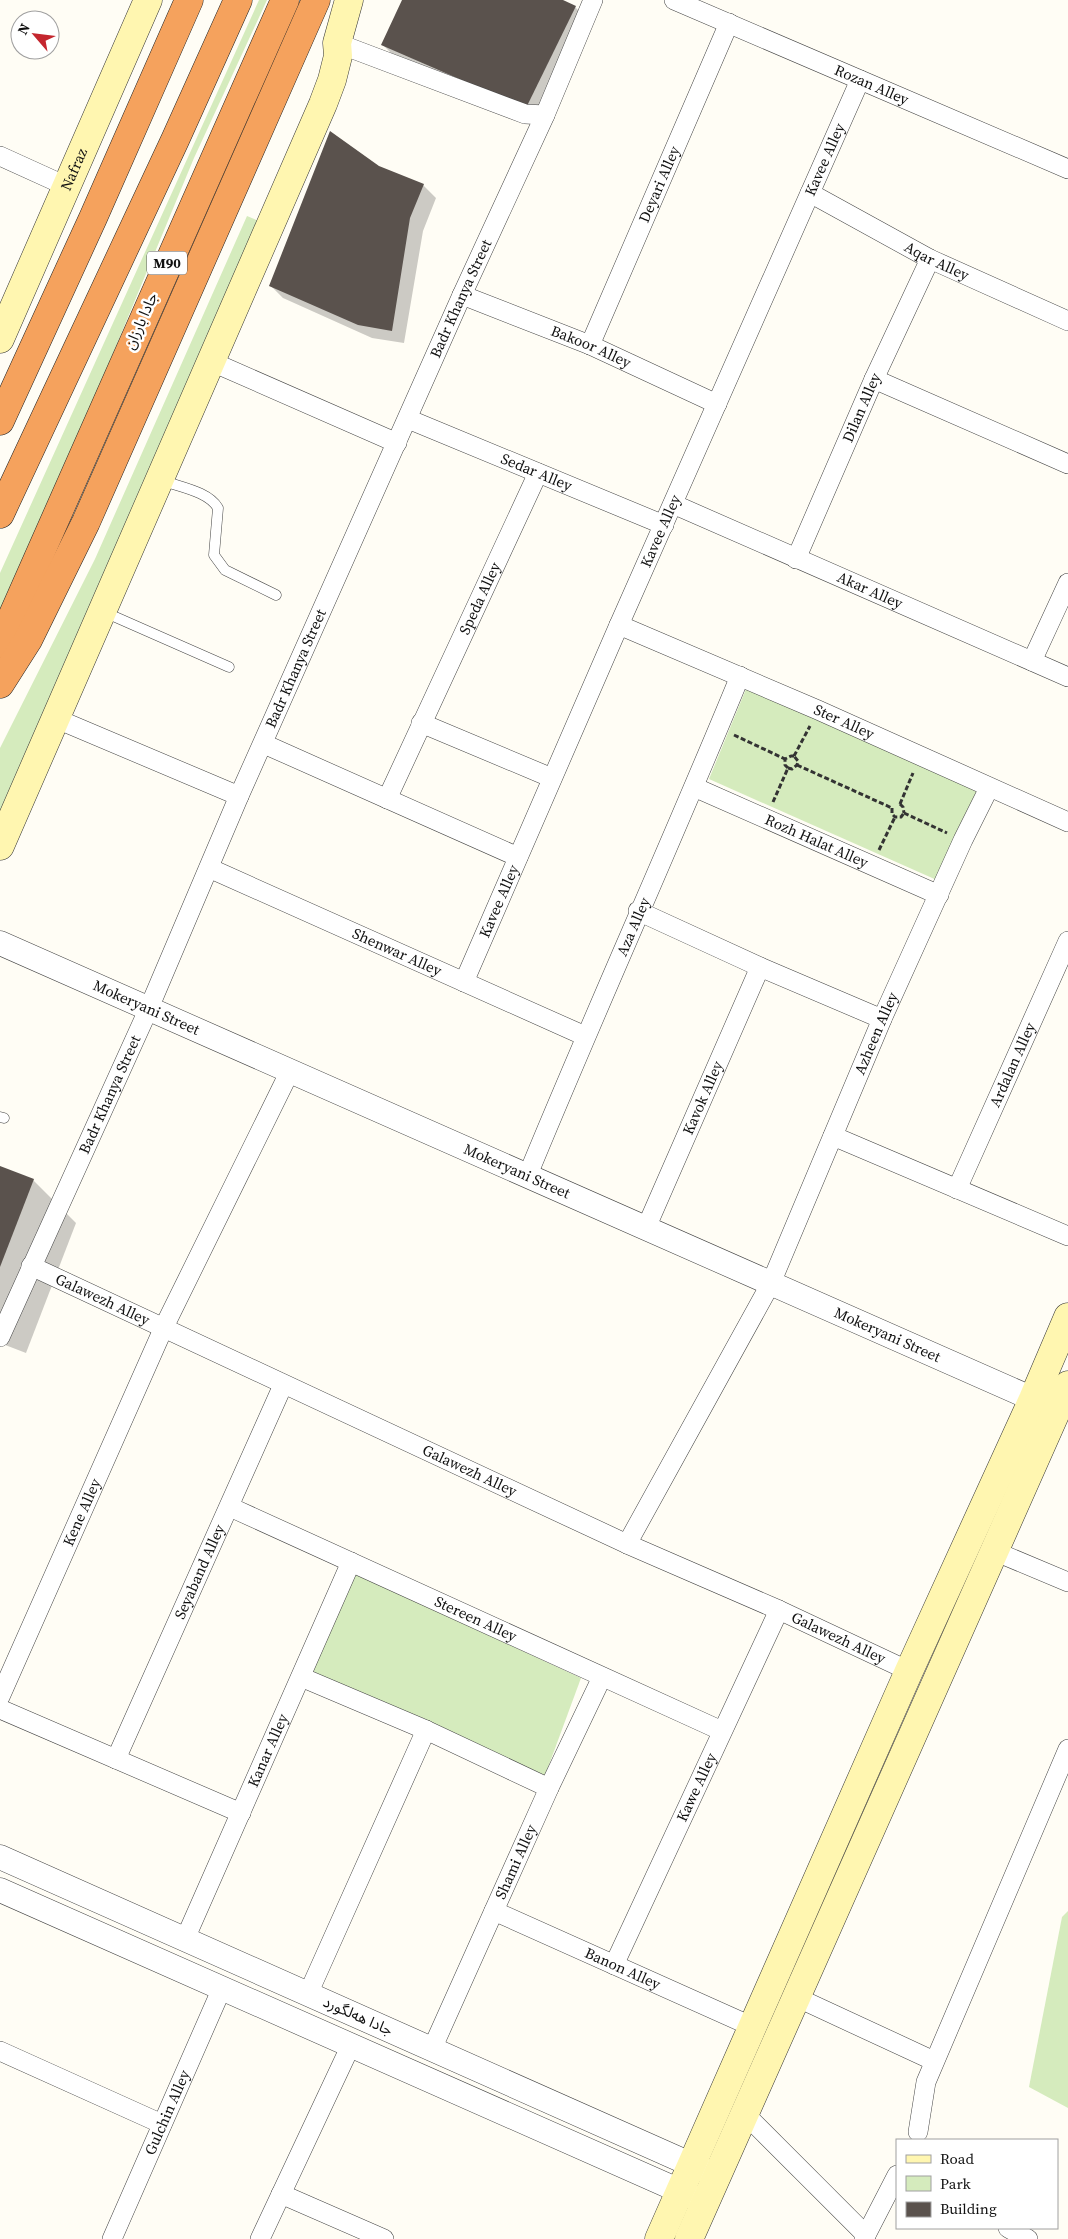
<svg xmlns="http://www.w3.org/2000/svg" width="1068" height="2239" font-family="'Source Serif 4','Noto Sans Arabic',serif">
	<rect width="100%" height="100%" fill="#fffdf5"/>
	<g fill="#d5ebbd">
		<polygon points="259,0 267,0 194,158 75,445 0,618 0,573"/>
		<polygon points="247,216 264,223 0,824 0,748 95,559"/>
		<polygon points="746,689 981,789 939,881 709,779"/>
		<polygon points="352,1572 581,1678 543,1781 307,1674"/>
		<polygon points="1068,1911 1068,2108 1029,2087 1062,1917"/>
	</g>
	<g fill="#0003">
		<polygon points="404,0 560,0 575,7 588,20 539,121 396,58 383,45"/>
		<polygon points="378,167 423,185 436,198 423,231 404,343 372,338 283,298 270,285"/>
		<polygon points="0,1167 33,1180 76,1223 26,1353 0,1343"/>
	</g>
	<g fill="#5a524d">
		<polygon points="402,0 563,0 576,6 526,108 381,45"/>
		<polygon points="330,131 379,166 424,184 410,218 392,331 358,325 269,286"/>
		<polygon points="0,1166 34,1179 0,1267"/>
	</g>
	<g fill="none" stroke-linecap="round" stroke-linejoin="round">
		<defs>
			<g id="service">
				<path d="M161,480C179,487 208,491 218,508L214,555L225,570L276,595"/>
				<polyline points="104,612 229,667"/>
				<polyline points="0,1117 4,1118"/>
			</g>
			<g id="minor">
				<path id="s1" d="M674,0L1068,169"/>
				<polyline points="337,43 525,114 545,115"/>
				<polyline points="0,156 66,186"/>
				<path id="s2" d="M810,193L930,259L1068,321"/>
				<path id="s3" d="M462,295L590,345L717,404"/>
				<path id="s4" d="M590,345L729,23"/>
				<polyline points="210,361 397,443"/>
				<polyline points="874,379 1068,464"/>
				<path id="s5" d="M408,419L664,525"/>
				<path id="s6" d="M673,504L1068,677"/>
				<path id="s7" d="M796,559L874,379L930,259"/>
				<path id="s8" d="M619,625L818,710L1068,822"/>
				<polyline points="1032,661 1068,583"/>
				<polyline points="57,719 239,796"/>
				<polyline points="421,723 552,778"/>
				<polyline points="264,744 518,857"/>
				<path id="s9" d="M694,787L939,895"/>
				<path id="s10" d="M387,799L538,473"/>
				<path id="s11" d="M209,868L585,1036"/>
				<polyline points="638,911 760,967 882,1019"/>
				<path id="s12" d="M464,982L619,625L860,80"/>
				<polyline points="833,1136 1068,1236"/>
				<path id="s13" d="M527,1177C596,1009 671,844 740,676"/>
				<path id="s14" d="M957,1189L1068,941"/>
				<path id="s15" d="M646,1228L760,967"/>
				<path id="s16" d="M31,1266L627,1544L779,1610L909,1671"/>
				<path id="s17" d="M0,1337L149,1008L239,796L462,295L545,115L593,0"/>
				<path id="s18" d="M230,1507L722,1731"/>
				<path id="s19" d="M627,1544L771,1283L882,1019L963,840L989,788"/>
				<polyline points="994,1551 1068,1582"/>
				<polyline points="301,1677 426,1730 549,1788"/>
				<path id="s20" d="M0,1697L164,1327L290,1071"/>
				<polyline points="0,1709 241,1813"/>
				<path id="s21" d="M116,1759L283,1385"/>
				<path id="s22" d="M494,1911L753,2027"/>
				<path id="s23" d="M185,1939L351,1562"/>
				<path id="s24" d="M614,1965L779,1610"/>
				<polyline points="308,1994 426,1730"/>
				<polyline points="796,1997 934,2061"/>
				<path id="s25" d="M432,2049L549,1788L602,1677"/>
				<polyline points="0,2051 162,2124"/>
				<polyline points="744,2113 866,2235"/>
				<polyline points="918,2132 926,2082 1068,1749"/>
				<polyline points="281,2194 384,2239"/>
				<polyline points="1008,2228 1028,2239"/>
				<path id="s26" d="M112,2239L222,1988"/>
				<polyline points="260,2239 351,2045"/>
				<polyline points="864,2239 897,2175"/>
			</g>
			<g id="tertiary">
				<path id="s27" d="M0,943L1033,1399"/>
				<polyline points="0,1857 708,2172"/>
				<polyline points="0,1890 698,2199"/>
			</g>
			<g id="secondary">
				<path id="s28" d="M0,339L148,0"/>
				<polyline points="0,846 323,104 332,80 338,56 337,43 349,0"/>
				<polyline points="659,2239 909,1671 1033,1399 1068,1317"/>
				<polyline points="689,2239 1068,1385"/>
			</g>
			<g id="motorway">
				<polyline points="0,421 93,218 189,0"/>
				<polyline points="0,514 175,140 238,0"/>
				<polyline points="0,644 285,0"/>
				<polyline points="0,684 28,640 86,522 316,0"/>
			</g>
		</defs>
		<use href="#service" stroke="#444" stroke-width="11"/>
		<use href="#minor" stroke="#444" stroke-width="20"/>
		<use href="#tertiary" stroke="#444" stroke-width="25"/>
		<use href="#secondary" stroke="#333" stroke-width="29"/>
		<use href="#motorway" stroke="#222" stroke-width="29"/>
		<g stroke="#333" stroke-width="3" stroke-dasharray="5 2.5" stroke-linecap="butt">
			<polyline points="734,735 785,759"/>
			<polyline points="794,756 810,726"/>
			<polyline points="797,765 892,808"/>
			<polyline points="788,768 785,765 785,759 791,756 794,756"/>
			<polyline points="788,768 792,769 797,765 798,761 794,756"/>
			<polyline points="773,802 788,768"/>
			<polyline points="900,804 913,773"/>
			<polyline points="900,804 903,807 904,813"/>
			<polyline points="892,808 892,814 895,817 901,817 904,813"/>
			<polyline points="904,813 947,833"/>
			<polyline points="879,850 895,817"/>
		</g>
		<use href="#service" stroke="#fff" stroke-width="10"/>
		<use href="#minor" stroke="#fff" stroke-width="19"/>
		<use href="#tertiary" stroke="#fff" stroke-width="24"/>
		<use href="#secondary" stroke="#fff6b0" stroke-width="28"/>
		<use href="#motorway" stroke="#f5a25d" stroke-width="28"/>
	</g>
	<g text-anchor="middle" stroke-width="5" stroke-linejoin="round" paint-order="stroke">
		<rect fill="#fff" stroke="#585858" stroke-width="1" x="147" y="251.5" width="40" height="23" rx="4"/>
		<g font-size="14" font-weight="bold" fill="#111">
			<text x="167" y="268">M90</text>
		</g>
		<g font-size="15" fill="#111" stroke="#fff">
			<text dy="5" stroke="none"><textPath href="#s1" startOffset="215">Rozan Alley</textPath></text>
			<text dy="5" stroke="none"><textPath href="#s12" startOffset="898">Kavee Alley</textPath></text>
			<text dy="5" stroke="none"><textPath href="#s28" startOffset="185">Nafraz</textPath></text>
			<text dy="5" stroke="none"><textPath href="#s4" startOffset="175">Deyari Alley</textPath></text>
			<text dy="5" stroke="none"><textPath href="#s2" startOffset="144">Aqar Alley</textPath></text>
			<text dy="5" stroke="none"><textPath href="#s17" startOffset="1136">Badr Khanya Street</textPath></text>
			<text transform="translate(141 321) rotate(-66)" y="5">جادا بارزان</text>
			<text dy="5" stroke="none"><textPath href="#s3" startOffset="139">Bakoor Alley</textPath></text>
			<text dy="5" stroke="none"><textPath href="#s7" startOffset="165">Dilan Alley</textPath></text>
			<text dy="5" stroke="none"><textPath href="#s5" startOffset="139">Sedar Alley</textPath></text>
			<text dy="5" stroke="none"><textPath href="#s12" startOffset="492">Kavee Alley</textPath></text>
			<text dy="5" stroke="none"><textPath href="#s6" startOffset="215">Akar Alley</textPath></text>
			<text dy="5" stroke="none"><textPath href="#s10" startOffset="221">Speda Alley</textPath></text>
			<text dy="5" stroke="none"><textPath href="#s17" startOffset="731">Badr Khanya Street</textPath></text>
			<text dy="5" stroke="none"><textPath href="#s8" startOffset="245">Ster Alley</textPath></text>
			<text dy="5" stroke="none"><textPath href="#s9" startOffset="134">Rozh Halat Alley</textPath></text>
			<text dy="5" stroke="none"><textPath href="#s12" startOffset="88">Kavee Alley</textPath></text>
			<text dy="5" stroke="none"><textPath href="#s13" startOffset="272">Aza Alley</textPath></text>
			<text dy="5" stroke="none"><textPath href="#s11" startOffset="206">Shenwar Alley</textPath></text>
			<text dy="5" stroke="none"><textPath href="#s27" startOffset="160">Mokeryani Street</textPath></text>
			<text dy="5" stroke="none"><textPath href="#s19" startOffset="569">Azheen Alley</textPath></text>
			<text dy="5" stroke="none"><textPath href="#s14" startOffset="136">Ardalan Alley</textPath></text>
			<text dy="5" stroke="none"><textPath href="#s17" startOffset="266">Badr Khanya Street</textPath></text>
			<text dy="5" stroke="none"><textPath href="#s15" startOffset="142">Kavok Alley</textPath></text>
			<text dy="5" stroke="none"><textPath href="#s27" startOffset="565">Mokeryani Street</textPath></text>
			<text dy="5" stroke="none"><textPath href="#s16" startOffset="79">Galawezh Alley</textPath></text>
			<text dy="5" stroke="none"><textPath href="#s27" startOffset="970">Mokeryani Street</textPath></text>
			<text dy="5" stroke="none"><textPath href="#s16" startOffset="484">Galawezh Alley</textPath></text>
			<text dy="5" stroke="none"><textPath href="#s20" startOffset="202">Kene Alley</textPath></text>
			<text dy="5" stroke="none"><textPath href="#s21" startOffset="205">Seyaband Alley</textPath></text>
			<text dy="5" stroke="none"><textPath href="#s18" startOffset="270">Stereen Alley</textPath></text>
			<text dy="5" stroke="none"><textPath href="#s16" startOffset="889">Galawezh Alley</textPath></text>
			<text dy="5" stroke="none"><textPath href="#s23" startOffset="206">Kanar Alley</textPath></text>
			<text dy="5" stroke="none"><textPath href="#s24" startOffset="196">Kawe Alley</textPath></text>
			<text dy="5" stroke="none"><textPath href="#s25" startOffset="205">Shami Alley</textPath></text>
			<text dy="5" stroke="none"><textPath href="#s22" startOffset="141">Banon Alley</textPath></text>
			<text transform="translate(358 2016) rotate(24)" y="5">جادا هەلگورد</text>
			<text dy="5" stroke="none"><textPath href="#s26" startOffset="138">Gulchin Alley</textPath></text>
		</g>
	</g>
	<rect x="896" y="2139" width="162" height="90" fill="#ffffff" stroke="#a0a0a0"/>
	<rect x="906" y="2155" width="25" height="8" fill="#fff6b0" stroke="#a0a0a0"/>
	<text x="940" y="2164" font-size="15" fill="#111111">Road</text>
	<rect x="906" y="2176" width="25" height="15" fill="#d5ebbd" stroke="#a0a0a0"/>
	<text x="940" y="2189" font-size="15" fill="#111111">Park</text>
	<rect x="906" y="2202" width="25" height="15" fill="#5a524d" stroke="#a0a0a0"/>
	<text x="940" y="2214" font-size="15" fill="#111111">Building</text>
	<g transform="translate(35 35) rotate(298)"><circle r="24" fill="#ffffff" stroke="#a0a0a0"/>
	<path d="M0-4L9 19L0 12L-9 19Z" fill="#c4262e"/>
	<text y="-8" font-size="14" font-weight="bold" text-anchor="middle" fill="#111111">N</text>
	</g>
</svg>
